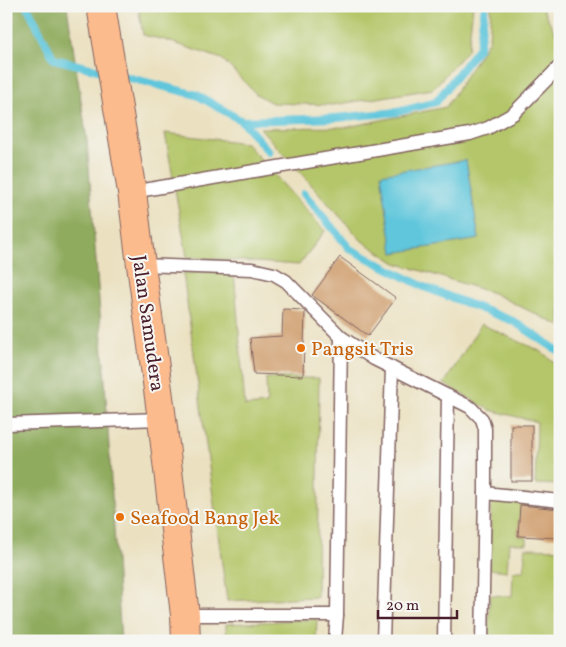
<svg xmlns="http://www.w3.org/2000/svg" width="566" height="647" font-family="Vollkorn,serif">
	<rect width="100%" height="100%" fill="#f6f6f2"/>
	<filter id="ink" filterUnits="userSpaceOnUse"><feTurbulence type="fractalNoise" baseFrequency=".02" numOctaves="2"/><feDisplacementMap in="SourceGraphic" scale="10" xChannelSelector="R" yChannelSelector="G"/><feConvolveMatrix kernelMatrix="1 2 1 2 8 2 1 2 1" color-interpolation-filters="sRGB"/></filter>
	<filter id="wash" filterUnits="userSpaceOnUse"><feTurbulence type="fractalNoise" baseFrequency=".0096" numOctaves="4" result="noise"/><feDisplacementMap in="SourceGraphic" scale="20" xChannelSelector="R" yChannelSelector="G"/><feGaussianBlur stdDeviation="1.12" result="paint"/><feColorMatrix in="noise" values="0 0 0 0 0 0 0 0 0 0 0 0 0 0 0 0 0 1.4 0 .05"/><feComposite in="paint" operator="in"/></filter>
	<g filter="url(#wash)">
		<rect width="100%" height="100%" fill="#ebe1c1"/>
		<g fill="#b4c669" stroke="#7f724a">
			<polygon points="138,6 473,6 468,49 433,89 333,105 272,103 256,94 222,59 165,40 143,35"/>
			<polygon points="491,6 541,6 560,41 560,326 493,293 396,263 362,241 260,128 347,127 446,107 489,40"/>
			<polygon points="165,133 246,143 325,231 299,265 187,257"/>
			<polygon points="234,271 245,406 267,404 266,378 319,378 317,597 227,601 183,273"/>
			<polygon points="481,324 542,352 560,367 560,485 535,484 537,422 490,410 444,384"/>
			<polygon points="492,494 530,495 529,509 520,509 518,536 527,537 527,544 509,543 507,571 489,569"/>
			<polygon points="525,548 560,549 560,641 488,640 490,595 512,596 513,571 524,571"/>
			<polygon points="317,619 316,641 226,641 226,624"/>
		</g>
		<polygon fill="#8fab5d" stroke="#6c6544" points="6,6 67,6 87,141 104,366 121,641 6,641"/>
		<polygon fill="#5ec6db" stroke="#547283" points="466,160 479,239 393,253 381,174"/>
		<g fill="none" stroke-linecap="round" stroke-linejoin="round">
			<g stroke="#5ec6db" stroke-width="8">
				<polyline points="27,6 54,59 106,72"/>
				<polyline points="118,75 197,95 242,121 269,152"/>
				<polyline points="242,121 336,118 397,112 436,102 479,47 485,6"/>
				<polyline points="304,194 350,249 424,287 513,321 560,352"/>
			</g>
		</g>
		<g id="blocks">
			<g fill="#cd9a67">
				<polygon points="340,257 396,298 368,336 312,295"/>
				<polygon points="283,309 303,310 305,312 303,376 254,374 250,338 282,336"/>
				<rect x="511" y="425" width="21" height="56"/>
				<polygon points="520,505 560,509 560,538 518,536"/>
			</g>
		</g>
	</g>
	<g filter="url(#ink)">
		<use href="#blocks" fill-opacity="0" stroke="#826360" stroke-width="1"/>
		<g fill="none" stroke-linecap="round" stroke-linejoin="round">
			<defs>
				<g id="lane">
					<polyline points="132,192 470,134 488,128 513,114 560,66"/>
					<polyline points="141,265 252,269 274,274 286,281 341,337 374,359 470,407 482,419 485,429 485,493 482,641"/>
					<polyline points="6,424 162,419"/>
					<polyline points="485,493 560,501"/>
					<polyline points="185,615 337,615"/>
					<polyline points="335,641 337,615 341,337"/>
					<polyline points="383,641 392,368"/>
					<polyline points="444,641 448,396"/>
				</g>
				<polyline id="primary" points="101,6 132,192 141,265 162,419 185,615 186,641"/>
			</defs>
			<use href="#lane" stroke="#826360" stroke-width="15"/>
			<use href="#primary" stroke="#826360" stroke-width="30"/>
			<use href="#lane" stroke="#fff" stroke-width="12"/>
			<use href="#primary" stroke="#fbbb8d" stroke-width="28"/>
		</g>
	</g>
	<g fill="#e8710a" stroke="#f6f6f2" stroke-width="2">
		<circle cx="301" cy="348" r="5"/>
		<circle cx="120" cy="517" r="5"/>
	</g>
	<g text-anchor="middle" stroke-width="4" stroke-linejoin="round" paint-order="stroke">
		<g font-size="20" fill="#4a1f2b" stroke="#f6f6f2">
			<text transform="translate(149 323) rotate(82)" y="7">Jalan Samudera</text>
		</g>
		<g font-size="20" fill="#c56008" stroke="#f6f6f2" text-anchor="start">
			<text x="311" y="355">Pangsit Tris</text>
			<text x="130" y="524">Seafood Bang Jek</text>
		</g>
	</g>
	<rect width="566" height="647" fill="none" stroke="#f6f6f2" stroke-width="25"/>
	<path d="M378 610v8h79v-8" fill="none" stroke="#4a1f2b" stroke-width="2.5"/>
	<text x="386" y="610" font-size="15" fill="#4a1f2b" stroke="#f6f6f2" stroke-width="4" paint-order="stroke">20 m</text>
</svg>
